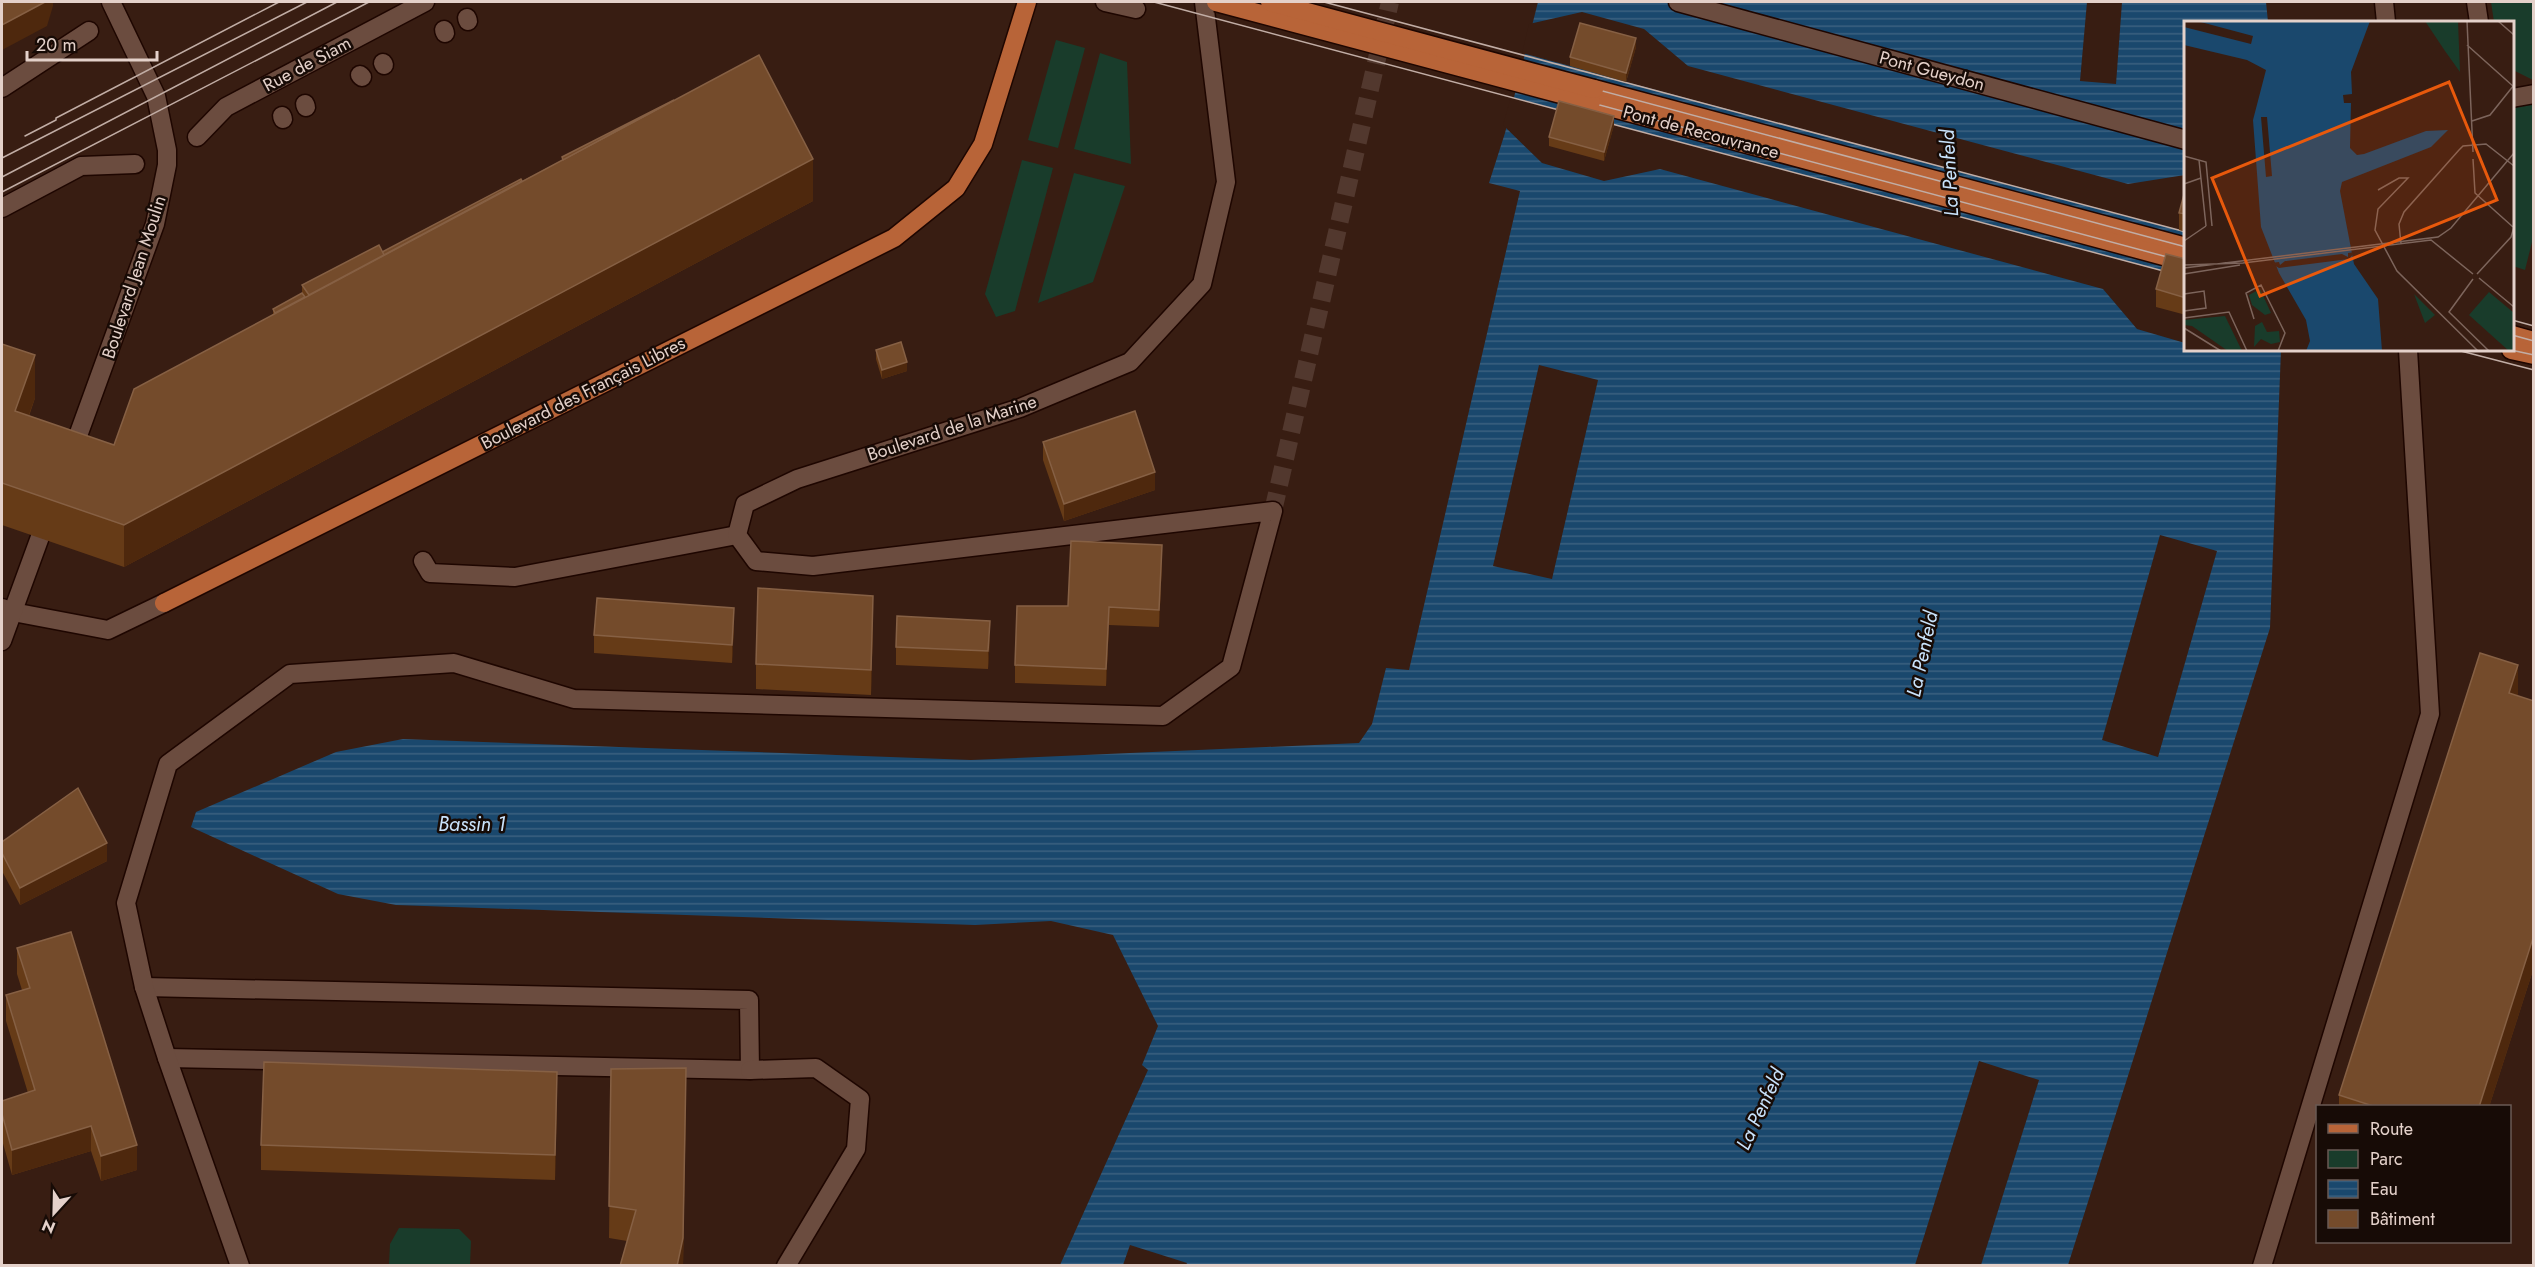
<svg xmlns="http://www.w3.org/2000/svg" width="2535" height="1267" font-family="Jost,sans-serif">
	<defs>
		<pattern id="water-rules" width="6" height="5" patternUnits="userSpaceOnUse" patternTransform="scale(1.5)"><rect width="6" height="5" fill="#1a486d"/><path d="M0 2.5h6" fill="none" stroke="#3b6180"/></pattern>
	</defs>
	<rect width="100%" height="100%" fill="#381d12"/>
	<g fill="#193c2b">
		<polygon points="2491,2 2533,2 2533,80 2513,70 2512,22 2494,22"/>
		<polygon points="1056,40 1085,48 1058,148 1028,140"/>
		<polygon points="1100,53 1127,62 1131,164 1074,149"/>
		<polygon points="2533,103 2533,238 2525,270 2513,266 2512,108"/>
		<polygon points="1022,160 1053,168 1015,311 996,317 985,294"/>
		<polygon points="1074,173 1125,186 1093,282 1038,303"/>
		<polygon points="399,1228 459,1229 471,1241 470,1265 389,1265 390,1244"/>
	</g>
	<polygon fill="url(#water-rules)" points="1538,2 2266,2 2268,22 2186,22 2186,350 2281,350 2270,628 2068,1265 1060,1265 1148,1070 1142,1065 1158,1026 1113,935 1051,921 975,925 396,905 338,894 191,827 196,812 336,752 403,739 971,760 1359,743 1372,724 1386,668 1409,670 1520,191 1489,183 1505,133"/>
	<g fill="#381d12">
		<polygon points="2087,2 2122,2 2116,84 2080,81"/>
		<polygon points="1582,12 1644,29 1688,66 2128,184 2185,175 2185,205 2179,230 1626,82 1635,47 1580,32 1570,66 1522,53 1529,24"/>
		<polygon points="1511,97 2166,272 2185,315 2185,343 2137,329 2103,289 1660,169 1604,181 1542,163 1503,125"/>
		<polygon points="1539,365 1598,380 1552,579 1493,566"/>
		<polygon points="2160,535 2217,551 2158,757 2102,740"/>
		<polygon points="1979,1061 2039,1080 1981,1265 1915,1265"/>
		<polygon points="1130,1245 1187,1263 1186,1265 1123,1265"/>
	</g>
	<g fill="none" stroke-linecap="round" stroke-linejoin="round">
		<polyline stroke="#52382e" stroke-width="18" stroke-dasharray="18 9" stroke-linecap="butt" points="1273,511 1390,2"/>
		<defs>
			<g id="minor">
				<polyline points="1105,2 1136,9"/>
				<polyline points="1678,2 2186,140"/>
				<polyline points="2384,2 2386,22"/>
				<polyline points="2476,2 2479,22"/>
				<polyline points="467,18 468,21"/>
				<polyline points="444,30 445,33"/>
				<polyline points="383,63 384,65"/>
				<polyline points="360,75 362,77"/>
				<polyline points="2,88 89,31"/>
				<polyline points="2512,98 2534,94"/>
				<polyline points="305,104 306,107"/>
				<polyline points="282,116 283,119"/>
				<polyline points="197,137 226,107 425,2"/>
				<polyline points="2,208 81,166 135,164"/>
				<polyline points="71,455 155,224 167,165 167,150 156,96 111,2"/>
				<polyline points="423,561 430,573 515,577 737,535"/>
				<polyline points="2,608 13,612 108,630 164,603"/>
				<polyline points="2,641 40,537"/>
				<polyline points="144,987 749,1000 750,1070 167,1058"/>
				<polyline points="750,1070 816,1068 860,1099 856,1149 786,1266"/>
				<polyline points="240,1266 167,1058 144,987 126,903 168,764 290,674 454,663 574,699 1163,716 1231,667 1273,511 813,566 756,561 737,535 745,504 797,479 1020,408 1130,362 1202,284 1226,182 1204,2"/>
				<polyline points="2262,1266 2430,714 2408,350"/>
			</g>
			<g id="major">
				<polyline points="1594,89 2186,247"/>
				<polyline points="1591,102 2186,262"/>
				<polyline points="2512,335 2534,341"/>
				<polyline points="2511,350 2534,355"/>
				<polyline points="164,603 894,238 956,188 983,144 1027,2"/>
			</g>
		</defs>
		<use href="#minor" stroke="#1e0600" stroke-width="21"/>
		<use href="#major" stroke="#1e0600" stroke-width="21"/>
		<use href="#minor" stroke="#6b4c3f" stroke-width="18"/>
		<use href="#major" stroke="#b86438" stroke-width="18"/>
		<g stroke="#c1ada5" stroke-width="1.5">
			<polyline points="1154,2 1574,114"/>
			<polyline points="1215,2 2186,262"/>
			<polyline points="1270,2 2186,247"/>
			<polyline points="1324,2 2186,232"/>
			<polyline points="1597,120 2186,277"/>
			<polyline points="25,136 56,120 56,118 279,2"/>
			<polyline points="2,158 307,2"/>
			<polyline points="2,177 337,2"/>
			<polyline points="2,192 369,2"/>
			<polyline points="2512,320 2534,326"/>
			<polyline points="2512,335 2534,341"/>
			<polyline points="2457,350 2534,370"/>
			<polyline points="2511,350 2534,355"/>
		</g>
		<defs>
			<g id="major-bridge">
				<polyline points="1216,2 1591,102"/>
				<polyline points="1270,2 1594,89"/>
			</g>
		</defs>
		<use href="#major-bridge" stroke="#1e0600" stroke-width="21" stroke-linecap="butt"/>
		<use href="#major-bridge" stroke="#b86438" stroke-width="18"/>
	</g>
	<g fill="#663b17">
		<polygon points="1636,47 1626,82 1570,66 1570,57"/>
		<polygon points="1614,125 1604,161 1549,146 1549,137"/>
		<polygon points="562,157 813,201 124,567 2,525 2,344 35,398 29,416 114,445 273,314 273,309 302,293 302,285 382,252 522,181 562,160"/>
		<polygon points="2186,187 2186,232 2179,230 2179,213"/>
		<polygon points="2186,259 2186,315 2156,307 2156,289"/>
		<polygon points="876,350 907,371 882,379 876,359"/>
		<polygon points="1043,442 1155,490 1064,521 1043,460"/>
		<polygon points="1162,562 1159,627 1109,625 1106,686 1015,683 1015,665 1068,606"/>
		<polygon points="873,621 871,695 756,689 756,664"/>
		<polygon points="734,626 732,663 594,653 594,635"/>
		<polygon points="990,638 988,669 896,665 896,647"/>
		<polygon points="2518,696 2534,701 2534,967 2489,1107 2339,1107 2339,1095"/>
		<polygon points="2,842 107,861 20,905 2,871"/>
		<polygon points="17,948 137,1170 101,1181 91,1151 12,1175 2,1140 2,1101 28,1093 6,1021 6,995 22,990 17,974"/>
		<polygon points="611,1069 686,1100 683,1266 620,1266 627,1241 609,1238"/>
		<polygon points="557,1097 555,1180 261,1170 261,1145"/>
	</g>
	<g fill="#4e280d">
		<polygon points="45,2 53,2 53,6 47,26 2,50 2,25"/>
		<polygon points="1636,38 1636,47 1626,82 1626,73"/>
		<polygon points="1614,116 1614,125 1604,161 1604,152"/>
		<polygon points="813,159 813,201 124,567 124,525"/>
		<polygon points="35,355 35,398 15,453 15,411"/>
		<polygon points="907,362 907,371 882,379 882,370"/>
		<polygon points="1155,472 1155,490 1064,521 1064,504"/>
		<polygon points="1162,545 1162,562 1159,627 1159,610"/>
		<polygon points="873,596 873,621 871,695 871,670"/>
		<polygon points="1109,607 1109,625 1106,686 1106,669"/>
		<polygon points="734,608 734,626 732,663 732,645"/>
		<polygon points="990,621 990,638 988,669 988,651"/>
		<polygon points="2518,665 2518,697 2509,693"/>
		<polygon points="107,843 107,861 20,905 20,888"/>
		<polygon points="2534,935 2534,967 2489,1107 2479,1107"/>
		<polygon points="686,1068 683,1266 677,1266"/>
		<polygon points="557,1072 557,1097 555,1180 555,1155"/>
		<polygon points="91,1126 91,1151 12,1175 12,1150"/>
		<polygon points="137,1145 137,1170 101,1181 101,1156"/>
	</g>
	<g fill="#744b2b" stroke="#866044" stroke-width="1.5">
		<polygon points="2,2 45,2 2,25"/>
		<polygon points="1580,23 1636,38 1626,73 1570,57"/>
		<polygon points="759,55 813,159 124,525 2,483 2,344 35,355 15,411 114,445 134,389"/>
		<polygon points="674,100 563,160 562,157"/>
		<polygon points="1559,101 1614,116 1604,152 1549,137"/>
		<polygon points="521,179 522,181 384,255 382,252"/>
		<polygon points="2186,187 2186,214 2179,213"/>
		<polygon points="379,245 384,255 309,295 302,285"/>
		<polygon points="2166,254 2186,259 2186,298 2156,289"/>
		<polygon points="302,293 305,297 275,313 273,309"/>
		<polygon points="901,342 907,362 882,370 876,350"/>
		<polygon points="1135,411 1155,472 1064,504 1043,442"/>
		<polygon points="1071,541 1162,545 1159,610 1109,607 1106,669 1015,665 1017,606 1068,606"/>
		<polygon points="758,588 873,596 871,670 756,664"/>
		<polygon points="597,598 734,608 732,645 594,635"/>
		<polygon points="897,616 990,621 988,651 896,647"/>
		<polygon points="2480,653 2518,665 2509,693 2534,701 2534,935 2479,1107 2376,1107 2339,1095"/>
		<polygon points="78,788 107,843 20,888 2,853 2,842"/>
		<polygon points="71,932 137,1145 101,1156 91,1126 12,1150 2,1114 2,1101 35,1090 6,995 30,988 17,948"/>
		<polygon points="264,1062 557,1072 555,1155 261,1145"/>
		<polygon points="686,1068 683,1238 677,1266 620,1266 636,1210 609,1206 611,1069"/>
	</g>
	<g text-anchor="middle" stroke-width="5" stroke-linejoin="round" paint-order="stroke">
		<g font-size="18" fill="#e4d1ca" stroke="#170b06">
			<text transform="translate(307 64) rotate(-28)" y="6">Rue de Siam</text>
			<text transform="translate(1932 71) rotate(15)" y="6">Pont Gueydon</text>
			<text transform="translate(1701 132) rotate(15)" y="6">Pont de Recouvrance</text>
			<text transform="translate(134 277) rotate(-72)" y="6">Boulevard Jean Moulin</text>
			<text transform="translate(583 393) rotate(-27)" y="6">Boulevard des Français Libres</text>
			<text transform="translate(952 428) rotate(-18)" y="6">Boulevard de la Marine</text>
		</g>
		<g font-size="20" font-style="italic" fill="#c9e3fc" stroke="#170b06">
			<text transform="translate(1949 173) rotate(-93)" y="7">La Penfeld</text>
			<text transform="translate(1922 654) rotate(-78)" y="7">La Penfeld</text>
			<text x="472" y="831">Bassin 1</text>
			<text transform="translate(1760 1109) rotate(-65)" y="7">La Penfeld</text>
		</g>
	</g>
	<g transform="translate(2184 21)">
		<rect width="330" height="330" fill="#381d12"/>
		<path d="M76,268L87,292L81,294L68,284L65,274ZM305,271L330,292V330H325L285,294ZM230,273L251,294L241,302ZM78,301L83,311L95,310L96,321L87,323L77,318L70,326L71,305Z" fill="#193c2b"/>
		<path d="M241,0H274L276,51L261,30ZM41,295L58,330H44L8,305L0,304V299Z" fill="#193c2b"/>
		<path d="M13,0H186L167,51L168,73L159,74L160,82H167L166,127L173,134L180,133L242,110L264,109L247,126L158,161L156,170L170,243L194,278L198,330H122L126,320L122,299L95,252L77,206L69,99L82,49L63,39L0,24V6L67,23L69,15Z" fill="#1a486d"/>
		<path d="M77,96H83L88,155L82,156ZM171,231L165,238L102,246L95,247L87,242L95,241L96,244L101,240L158,233L164,236V232Z" fill="#381d12"/>
		<path fill="none" stroke="#7d655c" stroke-width="1.5" d="M283,0L287,88M314,0L330,14M283,24L330,66M287,88L289,131M288,100L306,94L330,64M275,129L279,125L302,123L330,145M0,135L22,141L28,205M289,138L291,172L329,206M15,139L22,205M0,163L17,157M194,169L215,157H224L194,188L191,209L213,250L294,330M0,220L22,205M217,223L215,203L220,191L275,129M0,244L59,242L247,219L289,253M0,247L254,216L267,207L330,132M0,253L56,244M293,253L327,216L330,206M295,257L330,286M289,258L265,291L305,330M0,273L20,270L22,287L0,290M0,297L45,291L63,330M70,298L62,272L77,264L101,312L94,330M0,307L37,330"/>
		<path fill="#e8590c" fill-opacity="0.15" stroke="#e8590c" stroke-width="3" d="M265,61L313,179L76,275L28,157Z"/>
		<rect width="330" height="330" fill="none" stroke="#e4d1ca" stroke-width="3"/>
	</g>
	<rect width="2535" height="1267" fill="none" stroke="#e4d1ca" stroke-width="6"/>
	<rect x="2316" y="1105" width="195" height="138" fill="#170b06" stroke="#695a54" stroke-width="1.5"/>
	<rect x="2328" y="1124" width="30" height="9" fill="#b86438" stroke="#695a54" stroke-width="1.5"/>
	<text x="2370" y="1135" font-size="18" fill="#e4d1ca">Route</text>
	<rect x="2328" y="1150" width="30" height="18" fill="#193c2b" stroke="#695a54" stroke-width="1.5"/>
	<text x="2370" y="1165" font-size="18" fill="#e4d1ca">Parc</text>
	<rect x="2328" y="1180" width="30" height="18" fill="url(#water-rules)" stroke="#695a54" stroke-width="1.5"/>
	<text x="2370" y="1195" font-size="18" fill="#e4d1ca">Eau</text>
	<rect x="2328" y="1210" width="30" height="18" fill="#744b2b" stroke="#695a54" stroke-width="1.5"/>
	<text x="2370" y="1225" font-size="18" fill="#e4d1ca">Bâtiment</text>
	<g transform="translate(54 1213) rotate(202)" stroke="#170b06" stroke-width="4.5" paint-order="stroke">
	<path d="M0-4.5L10 22L0 15L-10 22Z" fill="#e4d1ca"/>
	<text y="-9" font-size="16" font-weight="bold" text-anchor="middle" fill="#e4d1ca">N</text>
	</g>
	<path d="M27 51v9h130v-9" fill="none" stroke="#e4d1ca" stroke-width="3"/>
	<text x="36" y="51" font-size="18" fill="#e4d1ca" stroke="#170b06" stroke-width="4.5" paint-order="stroke">20 m</text>
</svg>
